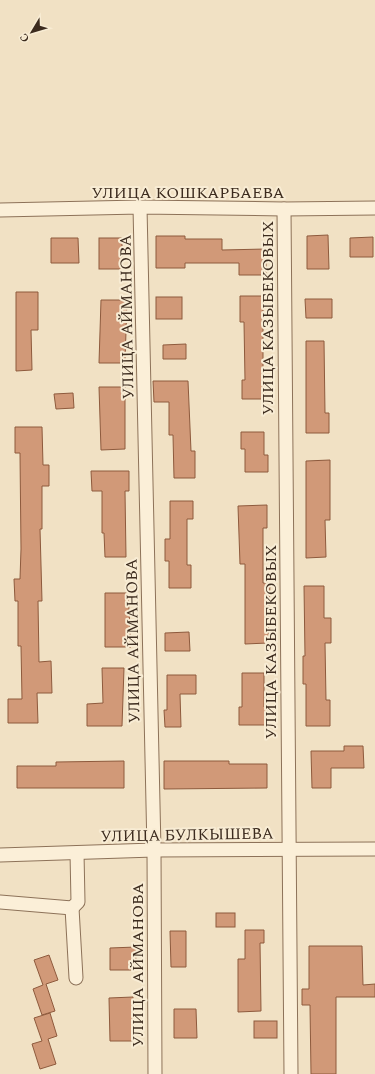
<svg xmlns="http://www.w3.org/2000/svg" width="375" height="1074" font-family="Spectral,serif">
	<rect width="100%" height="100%" fill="#f1e1c4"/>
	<g fill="#d19978" stroke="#8e5a3d">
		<polygon points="328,235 329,269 307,269 307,236"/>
		<polygon points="156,236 185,236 185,239 222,239 222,250 266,249 266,275 239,275 239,263 185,263 185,268 156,268"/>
		<polygon points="373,237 373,257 350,257 350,238"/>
		<polygon points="51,238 78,238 79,263 51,263"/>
		<rect x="99" y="238" width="23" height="31"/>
		<polygon points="16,292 38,292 38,330 31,330 32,370 16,371"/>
		<polygon points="240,296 263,296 263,379 264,379 265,399 242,399 242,380 245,380 244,322 240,322"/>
		<rect x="156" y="297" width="26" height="22"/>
		<polygon points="305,299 332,299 332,318 306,318"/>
		<polygon points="101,300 127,300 125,363 99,363"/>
		<polygon points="306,341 324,341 325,413 329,413 329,433 306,433"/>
		<polygon points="186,344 186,359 163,359 163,345"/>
		<polygon points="153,381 188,381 191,451 195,451 195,478 174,478 173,435 169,435 169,402 154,402"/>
		<polygon points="99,387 125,387 125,449 101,450"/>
		<polygon points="73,393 74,408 56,409 54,394"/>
		<polygon points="15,427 42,427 43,465 49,465 49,486 42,486 42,529 40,529 42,601 38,601 39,662 51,661 52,693 37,693 38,723 8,723 8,699 22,699 21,646 18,646 18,601 15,601 14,579 20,579 21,549 20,453 15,453"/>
		<polygon points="241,432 264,432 264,455 268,455 268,472 245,472 245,449 241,449"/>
		<polygon points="330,460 330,520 325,520 326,557 306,558 306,461"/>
		<polygon points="91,471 129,471 129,491 125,491 126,557 105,557 104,533 102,533 102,491 92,491"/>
		<polygon points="170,501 193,501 193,519 187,519 187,565 191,565 191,588 169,588 169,561 165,561 165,539 170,539"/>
		<polygon points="267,505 267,528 263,528 263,583 270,583 268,643 245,644 245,564 240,564 238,506"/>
		<polygon points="304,586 324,586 324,618 331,618 331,643 325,643 326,700 330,700 330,726 306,726 306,684 303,684 303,656 305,656"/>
		<polygon points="105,593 128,593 131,647 105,647"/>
		<polygon points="189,632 190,651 165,651 165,633"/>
		<polygon points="102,668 124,668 122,726 87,726 87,704 103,703"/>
		<polygon points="242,673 264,673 264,707 267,707 268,725 239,725 239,707 242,707"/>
		<polygon points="167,675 196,675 196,694 180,694 181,727 165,727 164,710 167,710"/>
		<polygon points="344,746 363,746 364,768 331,768 331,788 312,788 311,751 344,751"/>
		<polygon points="124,761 124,788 17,788 17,766 56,766 56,762"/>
		<polygon points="164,761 229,761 229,764 267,764 267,788 164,789"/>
		<rect x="216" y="913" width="19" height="14"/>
		<polygon points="245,930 264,930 264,943 260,943 261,1011 238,1012 238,959 245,959"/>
		<polygon points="170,931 186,931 186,967 171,967"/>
		<polygon points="309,946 362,946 363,985 375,984 375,997 336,997 336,1074 311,1074 310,1005 302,1005 302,989 309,989"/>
		<polygon points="136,947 136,970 110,970 110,948"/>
		<polygon points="49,955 58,980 46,984 55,1011 42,1015 33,989 43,985 34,960"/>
		<polygon points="133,997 133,1041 110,1041 109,998"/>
		<polygon points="174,1009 196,1009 197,1038 174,1038"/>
		<polygon points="50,1013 57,1036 48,1039 56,1064 40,1069 32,1044 42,1041 34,1018"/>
		<rect x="254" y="1021" width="23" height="17"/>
	</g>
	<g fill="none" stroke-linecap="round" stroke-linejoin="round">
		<defs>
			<g id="minor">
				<polyline points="140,207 154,850 155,1074"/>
				<polyline points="284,209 291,1074"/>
				<polyline points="0,210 140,207 284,209 375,208"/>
				<polyline points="0,855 154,850 375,849"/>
				<polyline points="0,902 72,908 78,902 77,853"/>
				<polyline points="72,908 76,978"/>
			</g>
		</defs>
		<use href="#minor" stroke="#8d7259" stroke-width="15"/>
		<use href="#minor" stroke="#fbefd8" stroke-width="13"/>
	</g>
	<g text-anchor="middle" stroke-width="4" stroke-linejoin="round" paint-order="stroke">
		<g font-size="16" fill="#3c2b1e" stroke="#f8ecd4">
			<text x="188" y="198">УЛИЦА КОШКАРБАЕВА</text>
			<text transform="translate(126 317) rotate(-91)" y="6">УЛИЦА АЙМАНОВА</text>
			<text transform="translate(267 318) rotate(-90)" y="6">УЛИЦА КАЗЫБЕКОВЫХ</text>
			<text transform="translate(132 641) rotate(-91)" y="6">УЛИЦА АЙМАНОВА</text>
			<text transform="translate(270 642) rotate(-90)" y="6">УЛИЦА КАЗЫБЕКОВЫХ</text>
			<text transform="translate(187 834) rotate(-1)" y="6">УЛИЦА БУЛКЫШЕВА</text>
			<text transform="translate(137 965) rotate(-90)" y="6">УЛИЦА АЙМАНОВА</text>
		</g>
	</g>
	<g transform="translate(32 32) rotate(232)" stroke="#f8ecd4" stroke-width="3" paint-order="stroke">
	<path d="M0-3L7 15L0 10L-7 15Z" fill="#3c2b1e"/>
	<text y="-6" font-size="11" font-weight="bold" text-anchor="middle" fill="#3c2b1e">С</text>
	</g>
</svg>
